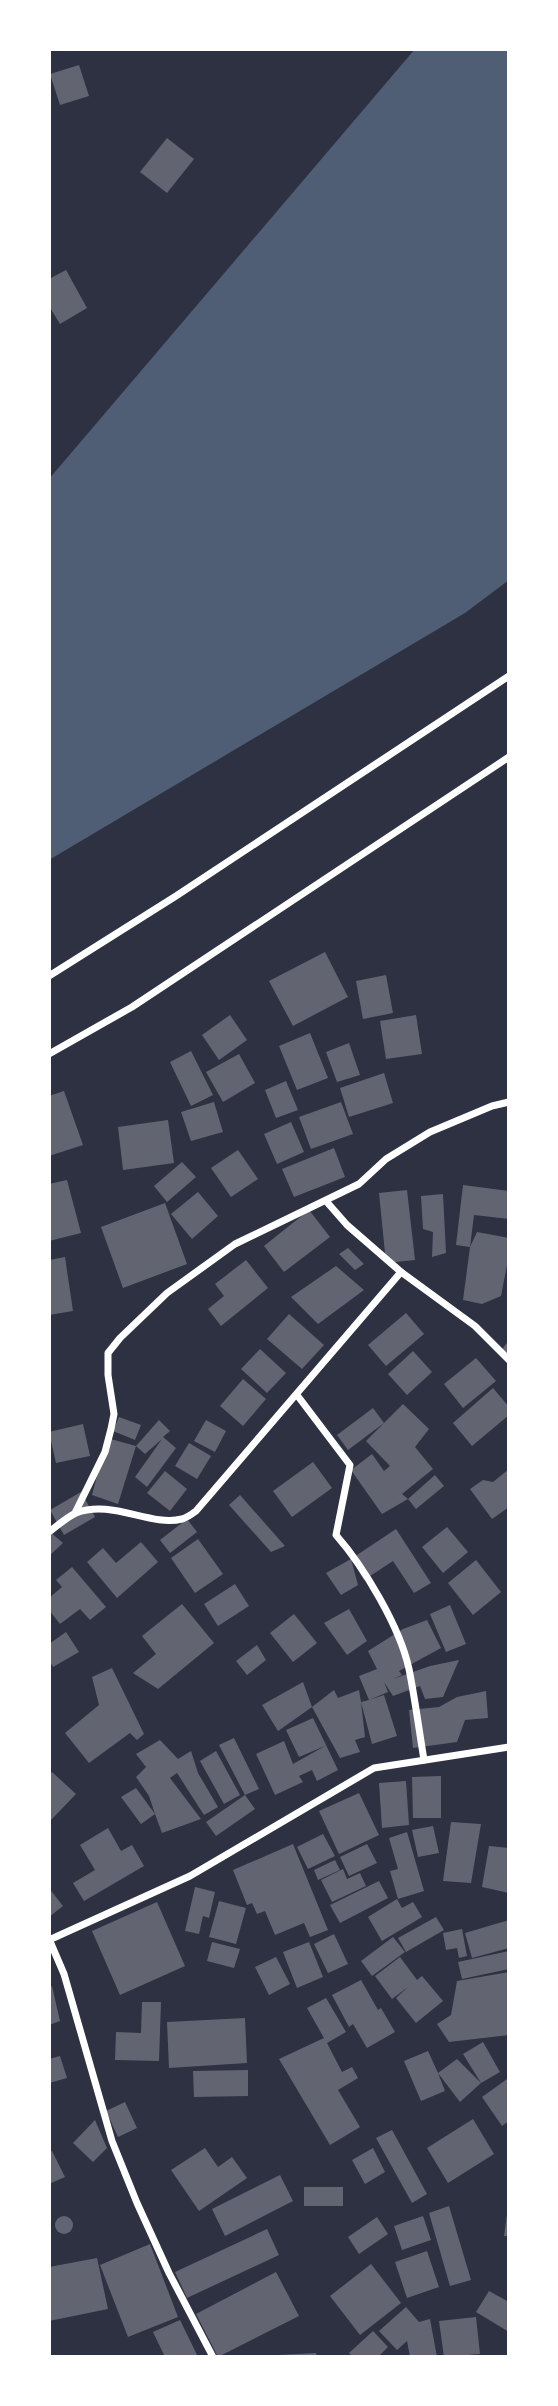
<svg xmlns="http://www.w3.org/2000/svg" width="558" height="2406" font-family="'PT Sans',sans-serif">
	<rect width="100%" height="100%" fill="#2d3142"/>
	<polygon fill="#4f5d75" points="415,49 509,49 509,580 465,613 49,860 49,479"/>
	<g fill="#626471">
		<polygon points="79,65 89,96 60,105 50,74"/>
		<polygon points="167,138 194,159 167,193 140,172"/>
		<polygon points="66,270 87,308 60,324 49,306 49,279"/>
		<polygon points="325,952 348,997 293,1026 269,981"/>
		<polygon points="386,975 393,1013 363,1019 356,981"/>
		<polygon points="230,1015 247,1040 219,1060 202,1035"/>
		<polygon points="416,1015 422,1054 386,1059 380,1021"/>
		<polygon points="310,1033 328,1078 297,1090 279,1046"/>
		<polygon points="349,1043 360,1075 337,1082 326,1052"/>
		<polygon points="191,1051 213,1095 191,1106 170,1062"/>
		<polygon points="239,1054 255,1083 223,1102 206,1072"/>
		<polygon points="384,1073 393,1103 349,1117 340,1088"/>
		<polygon points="286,1081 298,1110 276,1118 265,1090"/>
		<polygon points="64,1091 83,1145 49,1156 49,1096"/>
		<polygon points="214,1102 223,1132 191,1141 181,1112"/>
		<polygon points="341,1102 353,1134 311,1149 299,1117"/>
		<polygon points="168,1120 174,1163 123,1170 118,1127"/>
		<polygon points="291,1122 304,1152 277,1164 264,1134"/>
		<polygon points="334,1148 345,1177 294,1197 282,1169"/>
		<polygon points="238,1150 258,1179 231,1197 211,1168"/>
		<polygon points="182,1162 196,1177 167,1202 154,1186"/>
		<polygon points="67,1180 81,1233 49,1241 49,1184"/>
		<polygon points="463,1185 509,1191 509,1219 474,1215 470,1247 477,1232 509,1238 509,1255 501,1296 482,1304 463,1300 470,1247 456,1245"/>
		<polygon points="407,1190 415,1260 386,1263 379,1193"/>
		<polygon points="198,1192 218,1216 192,1239 171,1214"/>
		<polygon points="443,1194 446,1253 432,1257 433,1232 423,1229 421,1196"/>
		<polygon points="165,1203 187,1264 123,1288 101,1227"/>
		<polygon points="309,1210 330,1237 284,1272 264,1246"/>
		<polygon points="348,1248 364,1264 355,1270 339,1254"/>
		<polygon points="65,1257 73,1311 49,1315 49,1260"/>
		<polygon points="246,1260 268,1288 221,1326 208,1309 224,1296 215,1284"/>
		<polygon points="336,1266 364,1290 318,1324 291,1297"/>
		<polygon points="406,1313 424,1334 386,1366 368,1345"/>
		<polygon points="289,1314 324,1345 302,1369 267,1339"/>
		<polygon points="509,1340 509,1360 500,1352"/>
		<polygon points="260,1349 286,1373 267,1393 241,1369"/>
		<polygon points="413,1351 432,1372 407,1395 388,1374"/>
		<polygon points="476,1358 496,1381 463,1408 444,1384"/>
		<polygon points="243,1379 266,1399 243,1426 220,1406"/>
		<polygon points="493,1388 509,1407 509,1415 472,1446 453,1423"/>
		<polygon points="403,1404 429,1429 415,1447 433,1469 402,1494 408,1499 435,1475 444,1486 416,1509 408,1499 382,1514 351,1470 372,1454 384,1471 390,1466 366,1441 384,1423 348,1450 337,1435 373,1408 384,1423"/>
		<polygon points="119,1417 141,1425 135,1440 113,1431"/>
		<polygon points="159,1420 170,1431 163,1437 176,1448 147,1487 135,1477 162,1439 145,1454 136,1446"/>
		<polygon points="206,1420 226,1431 215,1452 194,1441"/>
		<polygon points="83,1424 90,1456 56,1463 49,1432"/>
		<polygon points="107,1438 136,1446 118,1504 92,1495"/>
		<polygon points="189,1443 211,1456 197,1479 175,1466"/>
		<polygon points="313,1462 332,1488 292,1517 273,1491"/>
		<polygon points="509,1469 509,1507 492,1519 470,1489 483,1480 493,1482"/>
		<polygon points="165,1471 187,1489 170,1511 147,1493"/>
		<polygon points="81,1492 95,1517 64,1535 50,1510"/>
		<polygon points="240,1495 285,1546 271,1552 229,1505"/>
		<polygon points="187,1519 197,1532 170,1553 160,1540"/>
		<polygon points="447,1527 468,1552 443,1573 422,1547"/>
		<polygon points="396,1529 431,1583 414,1593 393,1561 364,1580 351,1559"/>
		<polygon points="49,1531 63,1543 49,1556"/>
		<polygon points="198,1539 223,1574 195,1593 171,1558"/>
		<polygon points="141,1542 158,1562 117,1598 87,1562 103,1548 116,1563"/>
		<polygon points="351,1559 358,1585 341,1595 326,1573"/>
		<polygon points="476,1560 501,1592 473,1615 448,1583"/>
		<polygon points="72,1567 106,1607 90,1620 80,1609 60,1624 49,1610 49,1598 62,1587 56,1580"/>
		<polygon points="235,1584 249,1606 218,1626 204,1604"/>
		<polygon points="182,1604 214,1643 158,1689 133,1673 156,1654 142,1636"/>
		<polygon points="450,1605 466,1644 446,1652 430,1614"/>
		<polygon points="349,1609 367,1641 347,1655 324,1623"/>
		<polygon points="294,1614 317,1643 293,1662 270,1633"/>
		<polygon points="427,1620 441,1648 399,1671 402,1675 393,1679 430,1666 459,1660 443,1697 425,1699 420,1686 393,1696 384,1682 388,1692 369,1700 384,1695 397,1736 372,1744 361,1702 365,1737 355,1740 360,1752 340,1758 312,1707 278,1731 262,1705 303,1682 312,1707 334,1690 338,1698 359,1690 361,1702 369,1700 359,1676 377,1669 368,1651 403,1629"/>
		<polygon points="66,1632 79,1652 53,1667 49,1660 49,1644"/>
		<polygon points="257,1645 266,1660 247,1675 236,1661"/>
		<polygon points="112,1668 144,1734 137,1740 130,1733 89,1763 65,1733 99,1705 92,1677"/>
		<polygon points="486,1691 488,1718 465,1720 457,1742 413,1748 409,1710 439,1707 457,1697"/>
		<polygon points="313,1718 338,1770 317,1781 312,1770 299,1776 303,1782 275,1795 256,1754 284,1741 293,1764 325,1746 299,1757 286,1730"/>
		<polygon points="234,1738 259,1789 245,1795 219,1745"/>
		<polygon points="160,1740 178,1759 191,1751 198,1773 218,1807 204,1815 177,1773 170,1778 201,1819 162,1833 155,1814 141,1824 121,1797 136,1788 155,1814 149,1796 136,1777 146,1767 136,1754"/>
		<polygon points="216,1751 240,1795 224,1804 200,1761"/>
		<polygon points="52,1772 76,1794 49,1822 49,1775"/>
		<polygon points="441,1776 441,1818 413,1818 412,1777"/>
		<polygon points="406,1781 409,1825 382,1828 379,1783"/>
		<polygon points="359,1793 379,1835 339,1854 319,1811"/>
		<polygon points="245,1795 255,1809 216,1836 206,1822"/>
		<polygon points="451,1822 481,1824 471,1883 443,1881"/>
		<polygon points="433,1826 439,1853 418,1857 412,1830"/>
		<polygon points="108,1828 121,1851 132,1845 144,1866 84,1901 73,1883 95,1870 80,1845"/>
		<polygon points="407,1832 424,1891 398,1899 390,1871 398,1869 389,1838"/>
		<polygon points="323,1834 335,1856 308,1869 297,1847"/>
		<polygon points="293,1844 328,1930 310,1937 304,1923 275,1935 265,1911 257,1914 252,1903 247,1905 233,1870"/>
		<polygon points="367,1844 377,1863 349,1876 340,1857"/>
		<polygon points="489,1846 509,1848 509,1893 482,1887"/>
		<polygon points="335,1860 340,1870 318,1880 314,1870"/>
		<polygon points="343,1869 347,1879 360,1873 366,1886 332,1902 321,1880"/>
		<polygon points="379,1881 388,1898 340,1923 330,1905"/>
		<polygon points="195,1887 215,1892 209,1918 203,1916 199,1934 185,1931"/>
		<polygon points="49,1888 63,1906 49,1917"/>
		<polygon points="397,1899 402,1908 413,1902 422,1917 382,1941 368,1917"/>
		<polygon points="219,1901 246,1908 236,1944 209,1937"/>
		<polygon points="157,1902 185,1966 120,1995 92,1931"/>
		<polygon points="436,1917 444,1930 406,1952 398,1938"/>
		<polygon points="509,1920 509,1948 472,1958 465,1933"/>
		<polygon points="462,1929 467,1956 459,1958 457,1948 446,1950 443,1933"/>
		<polygon points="334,1934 348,1964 328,1973 314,1944"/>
		<polygon points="393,1937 405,1952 372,1976 361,1961"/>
		<polygon points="212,1942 240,1949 234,1968 207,1961"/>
		<polygon points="309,1942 323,1977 297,1988 283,1952"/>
		<polygon points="509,1951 509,1969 462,1979 458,1962"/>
		<polygon points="276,1957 290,1984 269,1995 255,1967"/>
		<polygon points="400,1957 417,1980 422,1976 443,2001 416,2023 396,1998 408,1987 392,1999 375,1976"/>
		<polygon points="509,1972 509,2035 449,2042 437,2024 451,2015 457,1981"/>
		<polygon points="361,1980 378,2010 381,2008 395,2032 367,2048 353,2024 349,2027 332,1995"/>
		<polygon points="52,1986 60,2021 49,2025 49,1988"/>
		<polygon points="326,1998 346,2032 327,2043 342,2072 352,2067 358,2078 338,2090 360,2127 330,2145 279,2059 324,2038 307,2008"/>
		<polygon points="142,2002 161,2002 159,2061 115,2060 116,2032 141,2033"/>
		<polygon points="245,2018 247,2063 169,2068 167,2022"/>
		<polygon points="483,2042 500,2072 481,2083 463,2054"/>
		<polygon points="428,2051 438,2073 457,2059 481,2083 460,2102 438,2073 445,2091 421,2101 404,2061"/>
		<polygon points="60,2056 67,2078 49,2083 49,2059"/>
		<polygon points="248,2070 248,2096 194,2097 193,2071"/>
		<polygon points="507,2079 509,2082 509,2121 502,2126 482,2097"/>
		<polygon points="125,2102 137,2128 118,2137 106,2111"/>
		<polygon points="473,2119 494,2154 448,2183 427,2148"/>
		<polygon points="95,2120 107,2148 93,2162 73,2143"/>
		<polygon points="392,2130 427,2194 412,2203 376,2138"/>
		<polygon points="205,2148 218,2167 232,2157 247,2178 199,2211 171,2170"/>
		<polygon points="373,2148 385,2172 365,2184 352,2160"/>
		<polygon points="52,2151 65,2177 49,2184 49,2152"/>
		<polygon points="280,2175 293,2201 225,2236 212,2209"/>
		<rect x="304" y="2187" width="39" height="19"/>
		<polygon points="449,2206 471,2280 450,2286 429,2213"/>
		<polygon points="507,2214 509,2214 509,2236 504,2236"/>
		<polygon points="423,2216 431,2240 402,2250 394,2226"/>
		<circle cx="64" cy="2225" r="9"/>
		<polygon points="377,2217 388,2234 359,2254 348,2237"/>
		<polygon points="267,2229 279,2255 187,2298 175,2272"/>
		<polygon points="150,2244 178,2317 128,2337 100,2265"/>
		<polygon points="427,2251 439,2287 407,2298 395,2262"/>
		<polygon points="97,2258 108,2309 49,2321 49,2267"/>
		<polygon points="371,2264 401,2303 360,2335 330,2296"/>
		<polygon points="276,2272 299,2316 218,2357 196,2314"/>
		<polygon points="489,2291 509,2302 509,2332 476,2312"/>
		<polygon points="406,2307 419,2322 430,2319 437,2357 410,2357 407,2341 397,2350 379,2331"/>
		<polygon points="476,2317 480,2354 444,2357 439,2321"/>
		<polygon points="180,2320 198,2357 165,2357 153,2332"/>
		<polygon points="373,2331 388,2347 378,2357 353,2357 349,2353"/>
		<polygon points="316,2353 317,2357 278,2357 278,2355"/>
	</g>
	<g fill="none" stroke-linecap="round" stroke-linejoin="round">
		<g stroke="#fff" stroke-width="7">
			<polyline points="49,976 176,896 509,676"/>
			<polyline points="49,1054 132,1007 509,757"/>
			<polyline points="326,1201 347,1225 401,1272 475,1326 509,1360"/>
			<path d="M297,1395L350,1465L336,1535C364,1567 400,1627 409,1669C415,1699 419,1730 424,1760"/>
			<polyline points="75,1513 105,1452 111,1429 114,1414 108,1375 108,1353 120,1338 167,1293 235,1244 359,1184 386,1159 430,1132 492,1106 509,1102"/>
			<path d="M49,1532C57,1526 67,1517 76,1513C112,1499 150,1527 182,1519C186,1518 192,1514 196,1511L401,1272"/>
			<polyline points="49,1939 64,1974 112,2141 137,2203 169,2273 213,2357"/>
			<polyline points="49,1940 190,1876 374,1768 509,1747"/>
		</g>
	</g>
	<rect width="558" height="2406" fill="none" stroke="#ffffff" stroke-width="102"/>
</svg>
